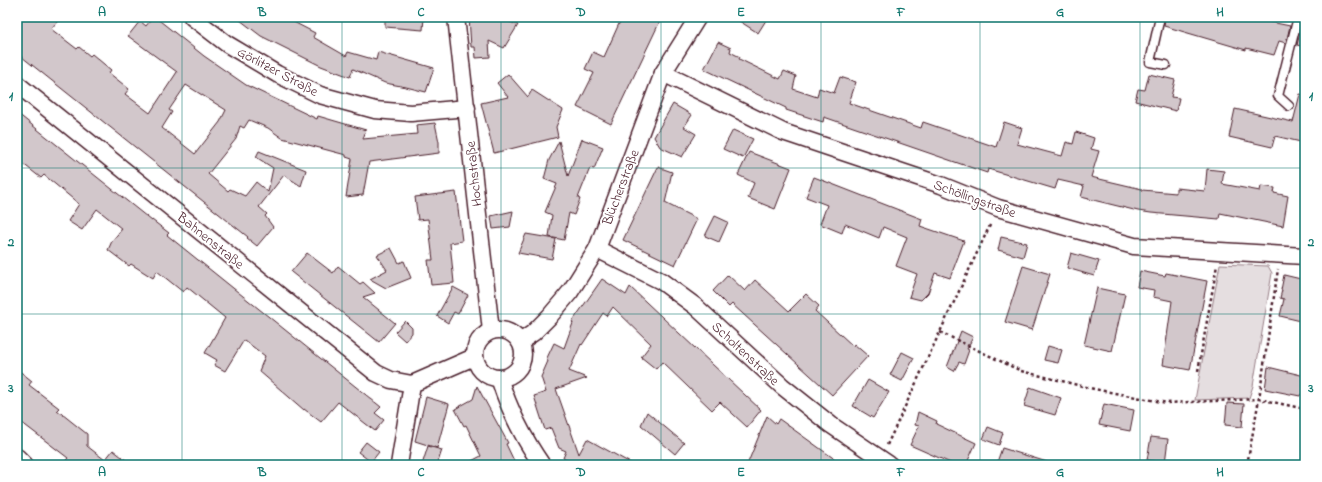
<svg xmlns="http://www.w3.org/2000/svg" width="1322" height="482" font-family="'Indie Flower',sans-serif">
	<rect width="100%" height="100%" fill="#fff"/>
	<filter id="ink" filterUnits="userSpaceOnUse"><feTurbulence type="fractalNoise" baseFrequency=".025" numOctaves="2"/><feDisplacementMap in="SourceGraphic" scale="8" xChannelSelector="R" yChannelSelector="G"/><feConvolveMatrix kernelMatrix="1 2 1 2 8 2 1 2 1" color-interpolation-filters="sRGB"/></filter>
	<g filter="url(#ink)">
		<polygon fill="#e5dee0" stroke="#987e86" points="1220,264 1268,266 1272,273 1253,386 1249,398 1195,400"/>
		<g fill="#d2c7cb" stroke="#4a1f2b" fill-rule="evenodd">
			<path d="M17,17H61L51,29L77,49L79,47L90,56L92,54L111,70L109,73L129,89L125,94L150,113L177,72L128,36L140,21L146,26L153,17H155L204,56L246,85L317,119L318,116L366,130L363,139L417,134L416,125L435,123L439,142V153L369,162L363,195L346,197L352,159L346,157V155L282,138L268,128L249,120L244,128L240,126L236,139L208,174L228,191L230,189L245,196L256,182L268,192L273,168L256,157L259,151L306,170L301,186L284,175L259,207L267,214L265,216L273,227L257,246L247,238L248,237L17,53ZM186,85L226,110L220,122L195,154L162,128L172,112L169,110Z"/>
			<polygon points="236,17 284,17 315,33 313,37 346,56 348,52 376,60 378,52 434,68 426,92 406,87 385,83 353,69 350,77 321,66 261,36"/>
			<polygon points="385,17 424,17 423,30 385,27"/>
			<polygon points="469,17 497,17 518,25 504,48 489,41 490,57 476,58 475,47 471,47"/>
			<polygon points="622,17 662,17 611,124 577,107 594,73 585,69 593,52 604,57"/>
			<polygon points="733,17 768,17 758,33"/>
			<polygon points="1165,17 1247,17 1290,26 1286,43 1279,41 1274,55 1246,48 1246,50 1164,26"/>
			<polygon points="1301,29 1305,30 1305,47 1297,45"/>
			<polygon points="718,42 731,48 730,52 740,57 739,59 780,79 784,71 796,76 793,89 817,97 819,88 834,93 840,77 856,82 849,103 921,128 923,122 996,147 1004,122 1022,128 1017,144 1062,156 1066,142 1073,144 1076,132 1094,138 1091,149 1099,151 1091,177 1142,189 1142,190 1176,193 1176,188 1205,191 1207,169 1224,171 1222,184 1260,191 1261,186 1275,188 1274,193 1288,196 1283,226 1220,213 1219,219 1151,213 1138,211 1081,197 1084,186 1058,180 1055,189 988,169 987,173 824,117 823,122 786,110 786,108 704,69"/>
			<polygon points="508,74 528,97 532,90 563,110 556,127 558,137 494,153 481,103 508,97 497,83"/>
			<polygon points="1149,74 1175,80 1171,97 1179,98 1176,111 1135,101 1138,89 1145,90"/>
			<polygon points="1300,94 1305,95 1305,143 1275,136 1272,147 1229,137 1235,109 1293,122"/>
			<polygon points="673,104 692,115 684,127 696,134 682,157 660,147 654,137"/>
			<polygon points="17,113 152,221 152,220 169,233 167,235 381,407 375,413 384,420 375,431 338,402 321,422 304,409 304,410 259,371 265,356 244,340 225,371 214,365 217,360 205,353 225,318 187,287 183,292 157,271 153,278 131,264 129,266 108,250 112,241 122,229 97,209 82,230 68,221 79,204 44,175 41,178 17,159"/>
			<polygon points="733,130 753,139 743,158 723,149"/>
			<polygon points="582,139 603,147 594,169 590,168 578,198 580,199 574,215 569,213 564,240 549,237 552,215 545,212 557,184 544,179 549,160 559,141 568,176"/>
			<polygon points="749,152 791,168 775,209 748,198 754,183 738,175"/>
			<polygon points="658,167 672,172 665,203 697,219 675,265 623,240"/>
			<polygon points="814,177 922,219 920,226 964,241 950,278 935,273 928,293 921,300 909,297 917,274 896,266 907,237 883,227 879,238 845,224 842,233 820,224 827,205 806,197"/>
			<polygon points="456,192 462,241 450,243 454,283 431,285 428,260 433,260 428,219 418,220 415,197"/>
			<polygon points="513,211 510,227 493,229 491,216"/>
			<polygon points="715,216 728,222 719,242 705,236"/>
			<polygon points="526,234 556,239 552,259 518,253"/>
			<polygon points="1001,237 1027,243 1023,257 998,250"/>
			<polygon points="391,248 399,263 404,261 411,278 386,288 370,279 387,270 377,255"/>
			<polygon points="307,253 333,273 338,266 360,284 363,282 375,293 363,297 395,323 379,342 291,272"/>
			<polygon points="1071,253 1099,261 1094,276 1067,268"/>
			<polygon points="1023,266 1050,274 1032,330 1005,322"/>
			<polygon points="1140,271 1165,276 1166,273 1207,281 1190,370 1163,365 1172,301 1153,297 1154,290 1137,287"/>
			<polygon points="728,275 745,291 755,280 789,311 806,294 819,306 815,311 853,346 854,344 868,356 832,395 732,304 729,307 713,291"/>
			<polygon points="1284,275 1305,280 1305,322 1280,316 1284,299 1280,298 1282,290 1281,290"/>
			<polygon points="602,279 626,295 630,287 761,410 747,427 720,402 712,410 662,362 656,369 641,357 651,344 613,307 607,316 603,313 582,345 581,344 569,371 587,378 556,389 579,454 587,439 634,465 572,465 573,464 563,458 566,451 559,448 551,428 545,430 534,396 546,392 541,377 548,361 546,360 554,343 564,348 573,323 572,322"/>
			<polygon points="453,287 468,295 458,314 454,312 448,323 437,316"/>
			<polygon points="1097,288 1125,294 1112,351 1084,345"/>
			<polygon points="405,321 412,328 412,333 405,341 395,332"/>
			<polygon points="961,331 973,337 967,349 969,350 964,364 959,362 954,371 947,367"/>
			<polygon points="1048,346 1062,350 1058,363 1044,360"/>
			<polygon points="902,352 914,358 902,381 890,375"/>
			<polygon points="1268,367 1305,376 1305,395 1301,394 1300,396 1265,389"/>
			<polygon points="17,369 32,381 29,385 59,408 57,410 87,434 87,446 105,460 113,450 132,465 62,465 68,458 17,419"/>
			<polygon points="868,380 889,392 873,418 853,406"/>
			<polygon points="477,386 508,443 506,444 516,465 464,465 481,456 466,425 464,426 455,409 473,399"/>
			<polygon points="1030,387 1061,398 1055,415 1024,406"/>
			<polygon points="426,397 449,404 437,448 415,441"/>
			<polygon points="1227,403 1244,404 1242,427 1225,425"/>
			<polygon points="1104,404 1134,410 1130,431 1099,425"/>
			<polygon points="647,412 684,443 675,454 641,425"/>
			<polygon points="918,412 937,421 936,424 976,443 966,465 955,465 910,445 919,426 915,425"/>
			<polygon points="767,416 776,424 779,419 843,465 747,465"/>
			<polygon points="988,427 1003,433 999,445 983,439"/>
			<polygon points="1151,437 1168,439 1165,463 1147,460"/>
			<polygon points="366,442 379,452 371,462 358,452"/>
			<polygon points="428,446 442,450 437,465 422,465"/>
			<polygon points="1002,448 1047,462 1047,465 996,465"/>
		</g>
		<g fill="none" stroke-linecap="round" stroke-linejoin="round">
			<defs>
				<g id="service">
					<polyline points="1160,17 1150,62 1166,65"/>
					<polyline points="1289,106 1278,96 1298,17"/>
				</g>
				<g id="minor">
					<polyline points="192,17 227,44 277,74 320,95 375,110 411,113 467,108"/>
					<polyline points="456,17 491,331"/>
					<polyline points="663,73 783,132 941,185 998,208 1134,246 1305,256"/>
					<polyline points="17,84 376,373 391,380 412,384"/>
					<polyline points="597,249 661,281 695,306 782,386 831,425 890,465"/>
					<circle cx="499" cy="354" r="24"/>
					<polyline points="520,342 533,333 549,317 570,292 597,249 663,73 698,17"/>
					<path d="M499,378C509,409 523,438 542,465"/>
					<polyline points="17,457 25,465"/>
					<polyline points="399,465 412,384 474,357"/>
				</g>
			</defs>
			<use href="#service" stroke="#4a1f2b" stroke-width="11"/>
			<use href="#minor" stroke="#4a1f2b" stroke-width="19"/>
			<g stroke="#4a1f2b" stroke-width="2.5" stroke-dasharray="3 3" stroke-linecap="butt">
				<polyline points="940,332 1021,371 1094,389 1167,403 1259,399 1305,409"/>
				<polyline points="1198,371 1217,265"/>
				<polyline points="887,445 991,223"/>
				<polyline points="1247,465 1259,399 1278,269"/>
			</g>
			<use href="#service" stroke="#fff" stroke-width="8"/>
			<use href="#minor" stroke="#fff" stroke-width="16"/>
		</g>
	</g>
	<path fill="none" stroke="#0f766e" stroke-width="1" stroke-opacity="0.55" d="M182,17V465M342,17V465M501,17V465M661,17V465M821,17V465M980,17V465M1140,17V465M17,168H1305M17,314H1305"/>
	<g text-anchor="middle" stroke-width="4" stroke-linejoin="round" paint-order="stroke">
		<g font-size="14" fill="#4a1f2b" stroke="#fff">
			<text transform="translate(278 71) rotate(28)" y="5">Görlitzer Straße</text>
			<text transform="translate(473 174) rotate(-96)" y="5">Hochstraße</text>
			<text transform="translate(620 187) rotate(-69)" y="5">Blücherstraße</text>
			<text transform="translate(975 198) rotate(20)" y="5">Schöllingstraße</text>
			<text transform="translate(211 240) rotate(39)" y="5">Bahnenstraße</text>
			<text transform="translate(746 353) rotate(43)" y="5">Scholtenstraße</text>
		</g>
	</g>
	<rect width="1322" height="482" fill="none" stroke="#fff" stroke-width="44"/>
	<rect x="22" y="22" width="1278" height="438" fill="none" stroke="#0f766e" stroke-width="1.5"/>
	<g font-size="13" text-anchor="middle" font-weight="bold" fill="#0f766e">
		<text x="102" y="16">A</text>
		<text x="262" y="16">B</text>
		<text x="421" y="16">C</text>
		<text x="581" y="16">D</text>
		<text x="741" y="16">E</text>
		<text x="901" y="16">F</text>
		<text x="1060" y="16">G</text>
		<text x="1220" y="16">H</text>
		<text x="11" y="100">1</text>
		<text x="1311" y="100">1</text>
		<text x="11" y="246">2</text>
		<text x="1311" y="246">2</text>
		<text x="11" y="392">3</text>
		<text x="1311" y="392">3</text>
		<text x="102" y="476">A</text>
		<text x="262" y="476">B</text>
		<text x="421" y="476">C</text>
		<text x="581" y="476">D</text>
		<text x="741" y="476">E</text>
		<text x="901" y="476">F</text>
		<text x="1060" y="476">G</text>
		<text x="1220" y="476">H</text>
	</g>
</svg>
